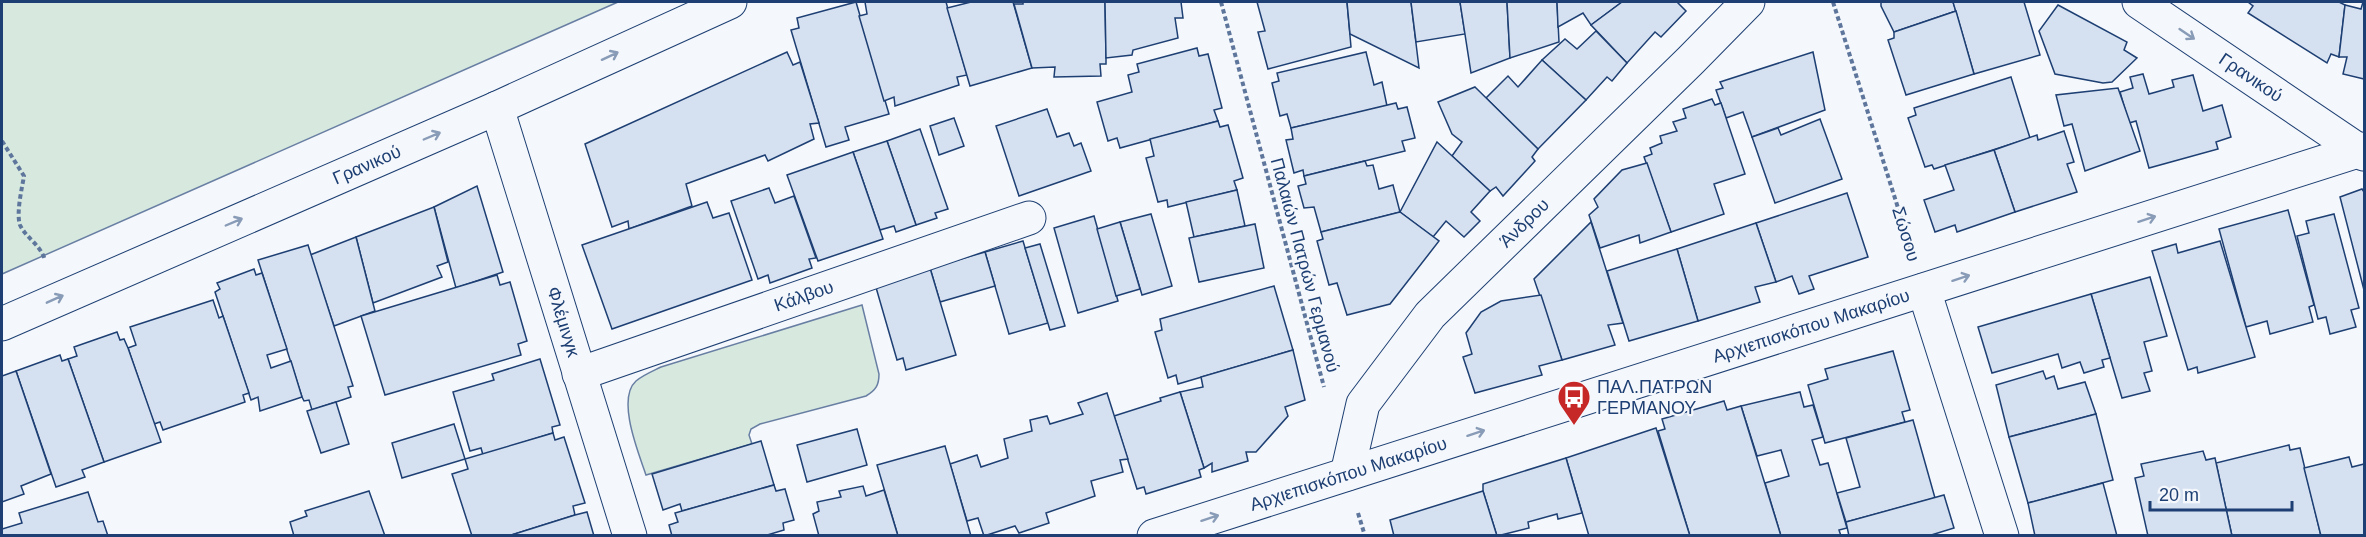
<svg xmlns="http://www.w3.org/2000/svg" width="2366" height="537" font-family="Helvetica,sans-serif">
	<rect width="100%" height="100%" fill="#f4f7fb"/>
	<g fill="#d7e8df" stroke="#687fa3" stroke-width="1.5">
		<polygon points="2,2 618,2 2,274"/>
		<path d="M862,305L879,374C879,385 876,390 866,396L760,424L751,429L749,435L752,444L646,475C639,454 616,399 636,381C643,375 653,371 661,367Z"/>
	</g>
	<g fill="#d5e0f0" stroke="#1d3f73" stroke-width="1.5">
		<polygon points="856,2 889,114 845,127 849,140 826,147 791,30 799,28 797,18"/>
		<polygon points="865,2 946,2 967,75 957,77 959,85 895,106 894,97 884,101 859,16 867,14"/>
		<polygon points="971,2 1013,2 1032,68 970,86 947,8"/>
		<polygon points="1023,2 1105,2 1106,58 1106,64 1100,64 1101,76 1054,77 1055,67 1032,68 1014,4 1023,4"/>
		<polygon points="1105,2 1181,2 1183,18 1175,18 1178,38 1133,50 1132,55 1106,58"/>
		<polygon points="1257,2 1347,2 1351,47 1268,69 1258,32 1265,31"/>
		<polygon points="1347,2 1411,2 1419,68 1350,34"/>
		<polygon points="1411,2 1460,2 1465,34 1416,42"/>
		<polygon points="1460,2 1507,2 1510,58 1471,73"/>
		<polygon points="1507,2 1557,2 1559,42 1510,58"/>
		<polygon points="1557,2 1622,2 1591,25 1583,13 1558,27"/>
		<polygon points="1622,2 1677,2 1686,11 1661,37 1655,32 1627,63 1591,25"/>
		<polygon points="1881,2 1953,2 1956,11 1894,32 1881,6"/>
		<polygon points="1953,2 2024,2 2040,55 1974,74"/>
		<polygon points="2248,2 2339,2 2345,5 2339,57 2331,54 2327,63 2248,13 2253,6"/>
		<polygon points="2363,2 2364,2 2364,79 2343,74 2347,57 2339,57 2345,5 2361,9"/>
		<polygon points="2058,5 2127,42 2124,50 2137,58 2112,82 2103,83 2055,74 2039,31"/>
		<polygon points="1956,11 1974,74 1906,95 1888,40 1894,38 1894,32"/>
		<polygon points="1596,31 1627,63 1612,81 1607,77 1586,100 1542,60 1565,39 1577,49"/>
		<polygon points="1197,48 1199,56 1208,54 1222,108 1214,110 1218,121 1120,148 1117,138 1108,141 1097,102 1132,92 1128,75 1139,72 1137,64"/>
		<polygon points="787,52 793,65 800,62 819,123 810,124 814,139 768,161 765,155 686,184 692,206 629,229 628,221 612,227 585,144"/>
		<polygon points="1366,52 1374,85 1382,82 1387,106 1291,128 1287,114 1280,116 1272,83 1279,81 1277,73"/>
		<polygon points="1813,52 1825,110 1752,137 1743,112 1726,118 1716,90 1723,88 1720,82"/>
		<polygon points="1542,60 1586,100 1538,149 1486,98 1508,76 1518,87"/>
		<polygon points="2143,74 2149,94 2174,87 2172,80 2193,75 2203,111 2222,105 2231,137 2216,142 2218,149 2149,168 2136,121 2129,123 2120,92 2133,88 2130,77"/>
		<polygon points="2011,77 2030,138 1934,169 1932,165 1925,167 1908,118 1916,115 1914,108"/>
		<polygon points="1475,87 1538,149 1532,157 1535,161 1503,196 1496,187 1490,191 1452,156 1462,142 1452,134 1438,102"/>
		<polygon points="2118,88 2140,151 2085,171 2072,124 2064,126 2056,95"/>
		<polygon points="1712,99 1715,105 1721,103 1745,174 1714,184 1724,214 1671,232 1644,157 1652,154 1650,148 1662,143 1660,136 1677,131 1673,122 1686,118 1683,109"/>
		<polygon points="1396,103 1398,109 1407,107 1415,138 1402,141 1405,151 1304,176 1303,170 1294,173 1286,140 1293,139 1291,128"/>
		<polygon points="1047,109 1057,137 1069,133 1074,146 1081,143 1091,171 1019,196 996,126"/>
		<polygon points="954,118 964,146 939,155 930,126"/>
		<polygon points="1820,119 1842,179 1775,203 1752,137 1778,128 1781,135"/>
		<polygon points="1218,121 1220,127 1228,125 1243,178 1234,181 1237,190 1168,207 1167,200 1158,202 1146,158 1154,156 1150,139"/>
		<polygon points="920,129 948,209 935,213 937,218 916,225 887,141"/>
		<polygon points="2064,131 2074,162 2067,164 2077,192 2015,212 1994,150 2037,135 2038,140"/>
		<polygon points="887,141 916,225 896,232 894,226 880,230 853,152"/>
		<polygon points="1437,142 1490,191 1471,212 1480,221 1464,237 1446,221 1433,237 1400,212"/>
		<polygon points="1994,150 2015,212 1957,232 1955,225 1935,232 1924,200 1954,190 1945,165"/>
		<polygon points="853,152 883,239 818,261 787,175"/>
		<polygon points="1365,161 1367,166 1373,165 1379,189 1393,185 1400,212 1321,232 1314,207 1304,208 1298,186 1306,184 1304,176"/>
		<polygon points="1647,163 1671,232 1640,243 1639,235 1600,248 1589,215 1598,207 1594,199 1622,170"/>
		<polygon points="477,186 503,272 456,288 434,207"/>
		<polygon points="769,188 775,203 794,196 816,258 809,259 812,268 770,283 768,275 758,279 731,201"/>
		<polygon points="2362,189 2364,192 2364,290 2340,197"/>
		<polygon points="1237,190 1245,226 1194,237 1186,202"/>
		<polygon points="1847,193 1868,257 1809,276 1814,289 1799,294 1792,276 1776,282 1756,223"/>
		<polygon points="707,202 713,218 729,213 752,280 612,329 582,245"/>
		<polygon points="434,207 448,262 437,266 442,277 373,303 356,237"/>
		<polygon points="2288,210 2314,305 2309,307 2313,322 2270,334 2267,321 2246,327 2219,229"/>
		<polygon points="1400,212 1439,241 1390,304 1347,315 1337,283 1329,285 1317,241 1323,239 1321,232"/>
		<polygon points="1151,214 1172,286 1142,295 1120,222"/>
		<polygon points="2334,214 2359,308 2351,310 2356,327 2330,334 2326,317 2318,319 2297,236 2309,233 2306,221"/>
		<polygon points="1094,216 1118,301 1078,313 1054,228"/>
		<polygon points="1120,222 1140,289 1116,296 1097,229"/>
		<polygon points="1591,222 1623,323 1608,325 1615,345 1562,360 1534,279"/>
		<polygon points="1756,223 1776,282 1755,287 1760,302 1698,321 1677,249"/>
		<polygon points="1255,224 1264,268 1199,282 1189,238"/>
		<polygon points="356,237 375,311 334,326 310,255"/>
		<polygon points="1023,241 1048,323 1009,334 985,252"/>
		<polygon points="2220,241 2255,357 2198,373 2197,367 2188,370 2152,251 2176,244 2178,253"/>
		<polygon points="1040,244 1065,326 1050,330 1025,248"/>
		<polygon points="308,245 353,386 348,387 351,397 312,410 309,400 304,401 302,397 258,260"/>
		<polygon points="1677,249 1698,321 1629,341 1607,271"/>
		<polygon points="985,252 995,286 940,302 930,268"/>
		<polygon points="930,268 956,355 906,370 903,358 897,360 875,284"/>
		<polygon points="254,269 256,275 262,273 287,349 267,355 271,368 291,361 302,397 260,411 258,397 251,400 215,292 220,289 217,283"/>
		<polygon points="497,275 500,285 510,282 527,341 518,344 521,355 385,395 361,316"/>
		<polygon points="2150,277 2167,336 2144,342 2152,371 2144,373 2150,391 2122,398 2091,294"/>
		<polygon points="1274,286 1293,350 1178,384 1176,375 1168,378 1155,332 1162,330 1160,319"/>
		<polygon points="2091,294 2110,358 2102,360 2104,367 2084,373 2080,362 2062,368 2058,354 1992,373 1978,327"/>
		<polygon points="1541,295 1562,360 1539,366 1542,375 1475,393 1463,357 1472,354 1466,333 1481,312 1501,301"/>
		<polygon points="213,300 219,318 223,316 249,393 243,395 245,402 163,430 160,422 154,424 128,348 136,345 130,327"/>
		<polygon points="117,332 120,340 124,339 128,348 161,442 104,462 68,359 77,356 74,347"/>
		<polygon points="1293,350 1305,400 1285,407 1288,416 1256,452 1246,452 1248,461 1212,472 1212,463 1204,468 1180,392 1203,387 1201,377"/>
		<polygon points="1893,351 1910,410 1902,412 1905,422 1825,443 1808,385 1828,379 1825,369"/>
		<polygon points="60,355 62,361 68,359 104,462 82,470 85,477 56,487 16,371"/>
		<polygon points="540,359 560,425 552,427 553,433 483,455 481,448 470,451 453,392 494,380 492,374"/>
		<polygon points="16,371 51,474 21,486 24,494 2,502 2,376"/>
		<polygon points="2043,371 2046,379 2054,376 2058,389 2085,382 2096,414 2009,437 1996,385"/>
		<polygon points="1180,392 1204,468 1199,470 1201,477 1146,494 1144,487 1137,489 1114,416 1161,401 1160,398"/>
		<polygon points="1800,392 1804,407 1813,405 1823,437 1812,440 1820,465 1828,463 1847,528 1839,530 1841,536 1781,536 1765,483 1789,476 1781,450 1757,456 1741,406"/>
		<polygon points="1107,393 1128,459 1120,460 1123,472 1091,481 1095,496 1046,513 1049,523 1019,533 1015,526 984,536 978,518 967,521 950,464 977,455 981,467 1008,458 1004,439 1032,431 1030,420 1047,416 1050,424 1083,414 1078,403"/>
		<polygon points="1724,401 1727,410 1741,406 1781,536 1690,536 1658,431 1665,429 1662,419"/>
		<polygon points="336,402 349,444 321,453 307,411"/>
		<polygon points="2096,414 2113,480 2028,503 2009,437"/>
		<polygon points="1913,420 1935,498 1846,522 1837,493 1860,487 1846,438"/>
		<polygon points="454,424 465,459 402,478 392,443"/>
		<polygon points="1656,428 1690,536 1589,536 1566,458"/>
		<polygon points="857,429 867,465 807,482 797,445"/>
		<polygon points="553,433 555,440 564,437 585,503 573,506 575,515 508,536 472,536 452,474 468,469 465,459"/>
		<polygon points="761,441 774,485 682,511 680,504 663,510 652,474"/>
		<polygon points="2289,445 2290,450 2300,448 2321,536 2232,536 2216,463"/>
		<polygon points="945,446 971,536 898,536 877,465"/>
		<polygon points="2203,451 2206,460 2215,458 2232,536 2148,536 2135,478 2144,476 2141,464"/>
		<polygon points="2349,457 2352,467 2364,464 2364,536 2321,536 2304,468"/>
		<polygon points="1566,458 1582,513 1558,519 1557,514 1528,522 1529,528 1497,536 1483,491 1483,484"/>
		<polygon points="2103,483 2117,536 2035,536 2028,503"/>
		<polygon points="774,485 776,491 785,489 794,520 783,523 784,530 764,536 672,536 669,525 678,522 675,513"/>
		<polygon points="863,486 866,496 884,490 898,536 819,536 813,514 819,511 817,502 841,497 839,491"/>
		<polygon points="369,491 385,536 294,536 290,522 307,516 305,511"/>
		<polygon points="1483,491 1497,536 1394,536 1390,520"/>
		<polygon points="88,492 98,522 103,521 108,536 2,536 2,529 22,523 19,513"/>
		<polygon points="1944,495 1954,528 1928,536 1849,536 1846,522"/>
		<polygon points="587,512 594,536 508,536 575,515"/>
	</g>
	<g fill="none" stroke-linecap="round" stroke-linejoin="round">
		<defs>
			<g id="minor">
				<path id="s1" d="M2139,2L2364,154"/>
				<path id="s2" d="M497,108L630,536"/>
				<polyline points="1924,290 2002,536"/>
				<path id="s3" d="M2,324L497,108L730,2"/>
				<path id="s4" d="M579,374L1029,218"/>
				<path id="s5" d="M1347,474L1363,404L1430,315L1691,60L1748,2"/>
				<path id="s6" d="M1154,536L2364,149"/>
			</g>
		</defs>
		<use href="#minor" stroke="#1d3f73" stroke-width="35"/>
		<g stroke="#5e769c" stroke-width="4" stroke-dasharray="4.5 3" stroke-linecap="butt">
			<polyline points="1221,2 1324,387"/>
			<polyline points="1833,2 1911,249"/>
			<path d="M2,141L24,176C22,188 16,213 20,225C26,238 40,244 45,260"/>
			<polyline points="1358,513 1365,536"/>
		</g>
		<use href="#minor" stroke="#f4f7fb" stroke-width="33"/>
	</g>
	<defs><path id="oneway-shaft" d="M-6 0H5M1.5-3L5.5 0L1.5 3" fill="none" stroke-width="1.6" stroke-linecap="round" stroke-linejoin="round" transform="scale(1.5)"/></defs>
	<g stroke="#889bb7">
		<use href="#oneway-shaft" transform="translate(2187 34) rotate(34)"/>
		<use href="#oneway-shaft" transform="translate(610 56) rotate(-25)"/>
		<use href="#oneway-shaft" transform="translate(432 136) rotate(-23)"/>
		<use href="#oneway-shaft" transform="translate(2147 219) rotate(-18)"/>
		<use href="#oneway-shaft" transform="translate(234 222) rotate(-23)"/>
		<use href="#oneway-shaft" transform="translate(1961 278) rotate(-18)"/>
		<use href="#oneway-shaft" transform="translate(55 299) rotate(-24)"/>
		<use href="#oneway-shaft" transform="translate(1476 433) rotate(-18)"/>
		<use href="#oneway-shaft" transform="translate(1210 518) rotate(-18)"/>
	</g>
	<defs>
		<symbol id="bus-pin" viewBox="-11 -11 22 30"><path d="M0 17L-7.5 6A9.5 9.5 0 1 1 7.5 6Z" fill="#c62828" stroke="#f4f7fb"/><path d="M-5-6H5V4H4V6H2V4H-2V6H-4V4H-5ZM-3.5-4V0h7V-4ZM-3.5 1.2v1.5H-2V1.2ZM2 1.2v1.5H3.5V1.2Z" fill="#fff"/></symbol>
	</defs>
	<g fill-rule="evenodd">
		<use href="#bus-pin" x="1555" y="378" width="38" height="52"/>
	</g>
	<g text-anchor="middle" stroke-width="4.5" stroke-linejoin="round" paint-order="stroke">
		<g font-size="18" fill="#1d3f73" stroke="#f4f7fb">
			<text dy="6" stroke="none"><textPath href="#s1" startOffset="135">Γρανικού</textPath></text>
			<text dy="6" stroke="none"><textPath href="#s3" startOffset="398">Γρανικού</textPath></text>
			<text dy="6" stroke="none"><textPath href="#s5" startOffset="315">Άνδρου</textPath></text>
			<text transform="translate(1906 234) rotate(73)" y="6">Σώσου</text>
			<text transform="translate(1305 265) rotate(75)" y="6">Παλαιών Πατρών Γερμανού</text>
			<text dy="6" stroke="none"><textPath href="#s4" startOffset="238">Κάλβου</textPath></text>
			<text dy="6" stroke="none"><textPath href="#s2" startOffset="224">Φλέμινγκ</textPath></text>
			<text dy="6" stroke="none"><textPath href="#s6" startOffset="690">Αρχιεπισκόπου Μακαρίου</textPath></text>
			<text dy="6" stroke="none"><textPath href="#s6" startOffset="204">Αρχιεπισκόπου Μακαρίου</textPath></text>
		</g>
		<g font-size="18" fill="#1d3f73" stroke="#f4f7fb" text-anchor="start">
			<text x="1597" y="393">ΠΑΛ.ΠΑΤΡΩΝ<tspan x="1597" dy="21">ΓΕΡΜΑΝΟΥ</tspan></text>
		</g>
	</g>
	<rect width="2366" height="537" fill="none" stroke="#1d3f73" stroke-width="6"/>
	<path d="M2150 501v9h142v-9" fill="none" stroke="#1d3f73" stroke-width="3"/>
	<text x="2159" y="501" font-size="18" fill="#1d3f73" stroke="#f4f7fb" stroke-width="4.5" paint-order="stroke">20 m</text>
</svg>
